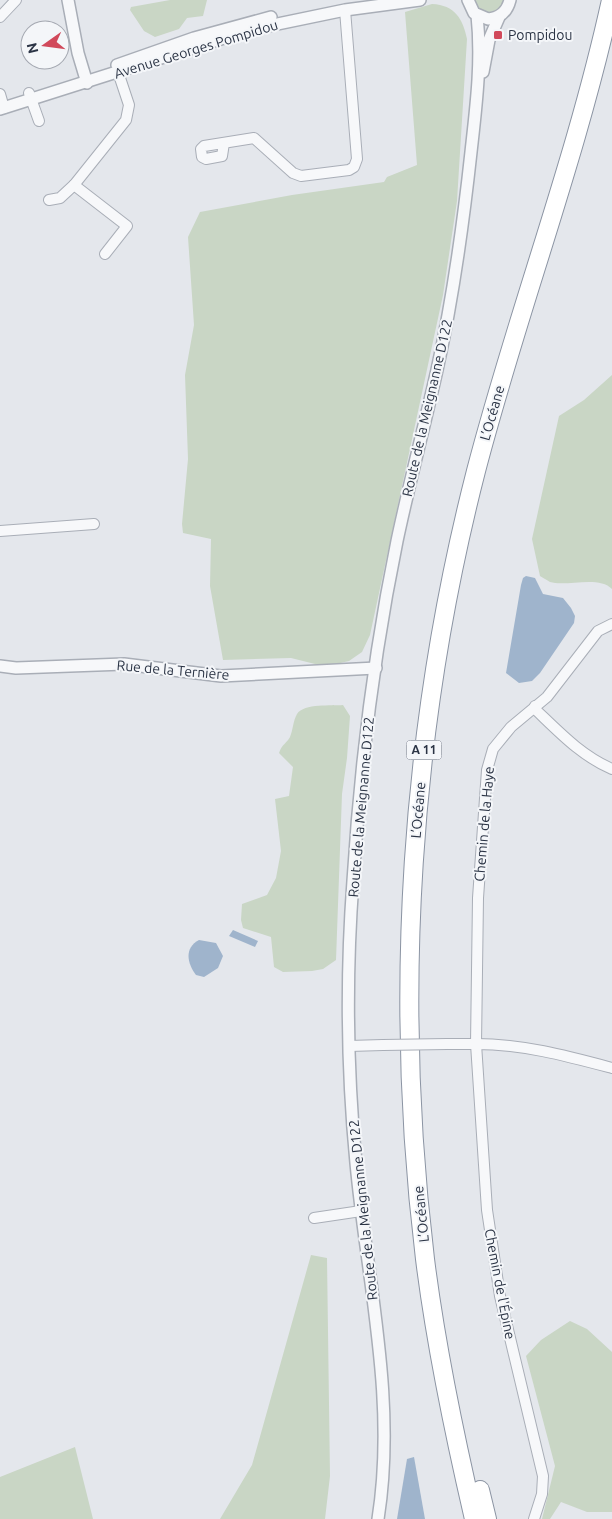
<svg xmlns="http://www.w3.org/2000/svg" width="612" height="1519" font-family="Ubuntu,sans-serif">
	<rect width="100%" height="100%" fill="#e4e7ec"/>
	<g fill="#c9d6c5">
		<polygon points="170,0 207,0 203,16 187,18 179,29 155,37 144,31 130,10 131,7"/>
		<polygon points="472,0 505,0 500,9 488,13 477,9"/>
		<path d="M432,4C455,5 463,19 467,39L457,201L443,295L370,635L362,652L349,661L336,664H315L291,658L223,660L210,586L211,539L183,533L182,524L188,459L185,375L194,325L188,237L200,212L292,195L384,182L387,177L417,165L405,12Z"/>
		<path d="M612,375V589C599,575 566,587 550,582C547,580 543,578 540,576L532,539L559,416L584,400Z"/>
		<path d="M343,705L350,716L347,758L342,794L336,960L323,969L312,971L283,972L274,967L271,937L243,928L241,920L242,904L267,895L276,878L281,851L275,799L289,796L293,767L279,753C282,744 287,743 290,737C293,730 293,721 297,714C304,703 332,706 343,705Z"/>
		<polygon points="311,1255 327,1258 330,1476 325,1519 220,1519 252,1465"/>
		<polygon points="570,1321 587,1329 612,1352 612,1512 587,1512 561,1502 550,1519 542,1519 555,1466 526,1356 541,1340"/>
		<polygon points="75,1447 93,1519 0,1519 0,1477"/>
	</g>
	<g fill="#9fb4cc">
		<polygon points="526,576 535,578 543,594 563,598 571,608 575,616 574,623 540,673 532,681 519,683 506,673 521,585 523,578"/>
		<polygon points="233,930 258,941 255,947 229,936"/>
		<path d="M199,940L216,943L223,956L218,968L204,977L196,975C187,963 184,948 199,940Z"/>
		<polygon points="414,1457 425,1519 397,1519 407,1459"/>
	</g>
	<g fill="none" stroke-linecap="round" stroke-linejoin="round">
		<defs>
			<g id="minor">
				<polyline points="0,17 16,0"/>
				<polyline points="29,93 39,121"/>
				<polyline points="0,94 4,108"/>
				<polyline points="224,143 222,156 206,159 202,157 201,149 204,146 254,138 293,173 301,176 349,170 354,167 357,159 345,10"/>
				<polyline points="74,185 126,120 129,105 118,72"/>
				<polyline points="49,200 60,198 74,185 127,226 105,254"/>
				<polyline points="0,531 94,524"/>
				<path d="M535,706L537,711C561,734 582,756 612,769"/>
				<polyline points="447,1044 476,1044 478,898 487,770 493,749 511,727 547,697 598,631 612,624"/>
				<polyline points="349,1046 383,1045"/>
				<polyline points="314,1218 361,1211"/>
				<path d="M534,1519L542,1494L543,1476L500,1296L487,1210L476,1044C523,1044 567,1056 612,1068"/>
			</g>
			<g id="tertiary">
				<polyline points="68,0 78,53 87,83"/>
				<path d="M468,0L474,13L488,19C500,18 507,12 510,0"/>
				<polyline points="117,65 194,38 271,17"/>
				<polyline points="483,72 489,40 499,17"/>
				<polyline points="0,109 249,30 345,10 420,0"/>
				<polyline points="0,666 16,668 124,664 221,676 376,668"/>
				<path d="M378,1519C397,1400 367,1281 356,1163C347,1070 346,974 353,881C360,768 374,653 397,541C409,484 424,428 437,370C453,298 463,226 471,152C476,107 482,61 477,15"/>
			</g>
			<g id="motorway">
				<polyline points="480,1490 487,1519"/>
				<path d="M474,1519C454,1433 436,1347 425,1259C393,996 410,728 476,471C517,313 576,160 611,0"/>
			</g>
		</defs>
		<use href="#minor" stroke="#a9aeb7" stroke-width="12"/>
		<use href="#tertiary" stroke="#a9aeb7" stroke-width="14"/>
		<use href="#motorway" stroke="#8b94a3" stroke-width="20"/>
		<use href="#minor" stroke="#f7f8fa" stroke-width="10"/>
		<use href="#tertiary" stroke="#f7f8fa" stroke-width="11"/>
		<use href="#motorway" stroke="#fff" stroke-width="18"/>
		<defs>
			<polyline id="minor-bridge" points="383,1045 447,1044"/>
		</defs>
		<use href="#minor-bridge" stroke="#a9aeb7" stroke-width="12" stroke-linecap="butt"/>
		<use href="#minor-bridge" stroke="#f7f8fa" stroke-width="10"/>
	</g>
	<rect fill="#d1495b" stroke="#f4f6f9" stroke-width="2" x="493" y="30" width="10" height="10" rx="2.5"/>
	<g text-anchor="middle" stroke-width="4" stroke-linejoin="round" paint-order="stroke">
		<rect fill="#f4f6f9" stroke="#676e7b" stroke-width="1" x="406.5" y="740.5" width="35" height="19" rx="4"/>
		<g font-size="12" font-weight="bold" fill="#2b3445">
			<text x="424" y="754">A 11</text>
		</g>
		<g font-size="14" fill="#2b3445" stroke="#f4f6f9" text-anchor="start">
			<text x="508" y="40">Pompidou</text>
		</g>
		<g font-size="14" fill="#2b3445" stroke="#f4f6f9">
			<text transform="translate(196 49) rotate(-17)" y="5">Avenue Georges Pompidou</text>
			<text transform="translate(427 408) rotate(-77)" y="5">Route de la Meignanne D122</text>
			<text transform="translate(492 413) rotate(-74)" y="5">L’Océane</text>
			<text transform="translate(173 670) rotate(5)" y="5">Rue de la Ternière</text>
			<text transform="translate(361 807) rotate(-85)" y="5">Route de la Meignanne D122</text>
			<text transform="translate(418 810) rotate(-85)" y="5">L’Océane</text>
			<text transform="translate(484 824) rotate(-85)" y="5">Chemin de la Haye</text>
			<text transform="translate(363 1210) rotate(-96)" y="5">Route de la Meignanne D122</text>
			<text transform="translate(421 1214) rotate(-96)" y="5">L’Océane</text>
			<text transform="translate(500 1284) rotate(79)" y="5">Chemin de l'Épine</text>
		</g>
	</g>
	<g transform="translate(45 45) rotate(256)"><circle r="24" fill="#f4f6f9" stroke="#a4a8b1"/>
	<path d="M0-4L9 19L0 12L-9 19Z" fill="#d1495b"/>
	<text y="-8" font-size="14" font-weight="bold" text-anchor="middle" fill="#2b3445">N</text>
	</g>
</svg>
